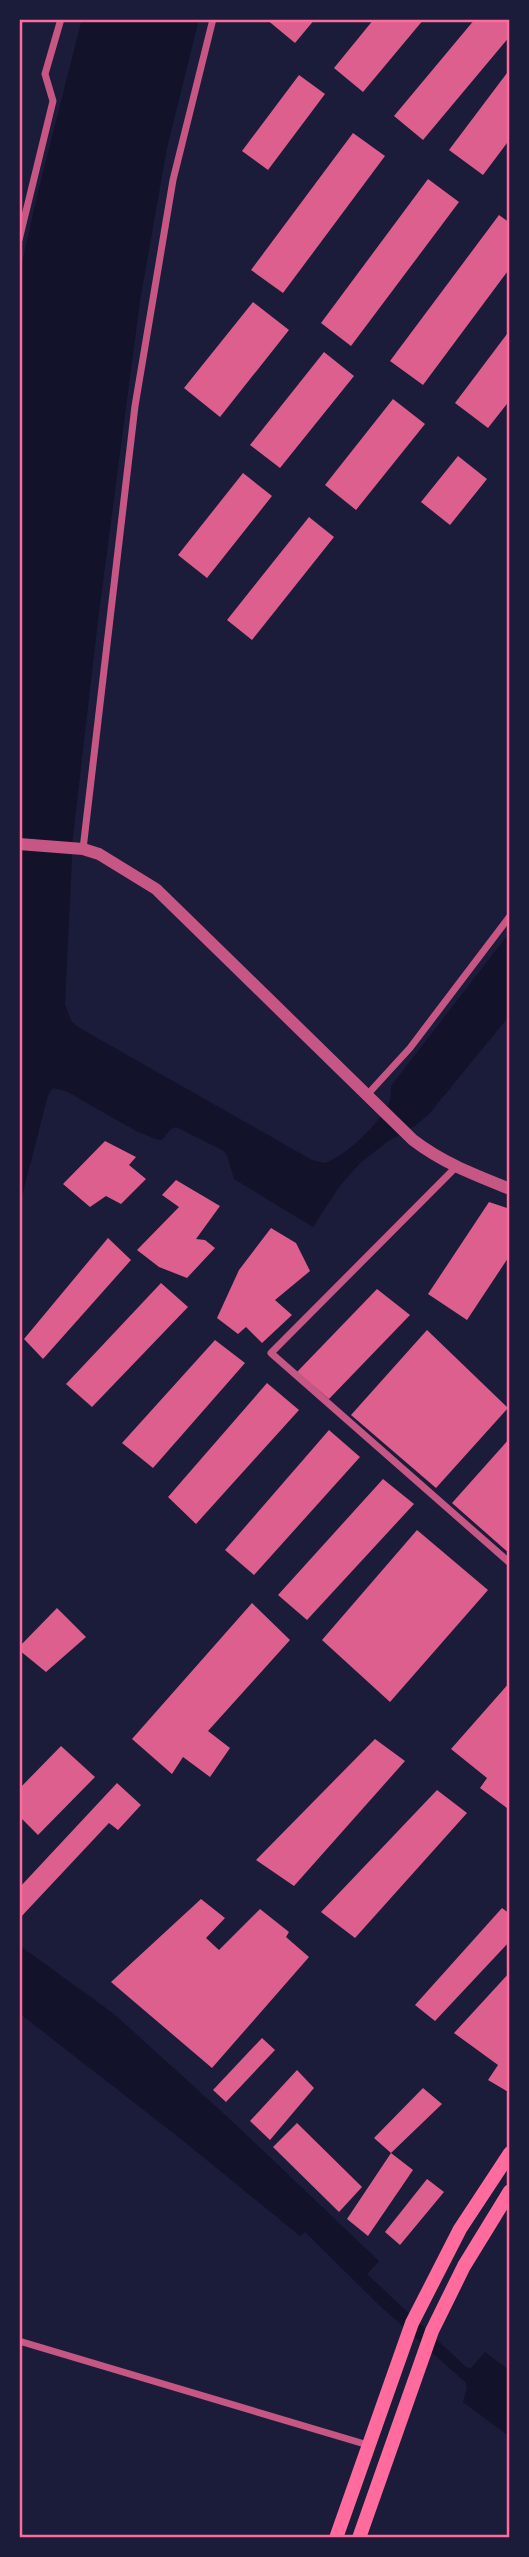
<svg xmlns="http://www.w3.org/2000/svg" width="529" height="2557" font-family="Cabin,sans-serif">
	<rect width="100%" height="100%" fill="#1b1b3a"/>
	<g fill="#12122b">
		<path d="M82,19H199L167,148L140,301L98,620L73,836L65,1005L72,1022L78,1027L312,1160L324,1163C344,1158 381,1122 389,1103C391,1098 391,1091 391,1086L510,932V1015L429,1114L415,1126L387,1142L359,1164L339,1187L313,1227L234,1179L227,1155L224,1151L176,1127L171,1129L162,1140H158L136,1131L66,1091L53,1088L48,1095L19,1208V276L38,192Z"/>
		<polygon points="19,1945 114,2014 233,2122 379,2261 367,2274 466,2367 471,2368 485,2352 510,2371 510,2437 463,2402 467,2388 466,2383 379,2305 305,2232 300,2236 181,2139 19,2013"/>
	</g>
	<g fill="#dd5f8e">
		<polygon points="266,19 315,19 295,43"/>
		<polygon points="374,19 424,19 363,92 334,68"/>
		<polygon points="475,19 510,19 510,36 423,140 394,116"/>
		<polygon points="510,69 510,139 483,175 449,150"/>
		<polygon points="299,75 325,94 268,170 242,151"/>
		<polygon points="353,133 385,156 283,293 251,270"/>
		<polygon points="428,179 459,202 351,346 321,323"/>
		<polygon points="499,215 510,223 510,268 423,385 390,361"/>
		<polygon points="253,302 289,330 220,417 184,388"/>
		<polygon points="510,330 510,400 488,428 455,403"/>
		<polygon points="324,352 354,376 280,468 250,445"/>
		<polygon points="393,399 425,424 356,510 325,485"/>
		<polygon points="458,456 487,479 450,525 421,502"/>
		<polygon points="243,473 272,496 207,578 178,555"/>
		<polygon points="309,517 334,537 252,640 227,620"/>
		<polygon points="105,1141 136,1157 129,1165 146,1179 121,1204 106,1196 90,1207 63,1184"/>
		<polygon points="176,1180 220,1206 196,1239 205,1240 215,1248 187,1278 159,1267 137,1250 179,1207 162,1195"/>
		<polygon points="489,1202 510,1209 510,1255 467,1320 428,1294"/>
		<polygon points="271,1228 296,1243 310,1271 275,1300 292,1315 262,1343 246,1327 238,1334 217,1318 239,1270"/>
		<polygon points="108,1238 131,1260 43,1359 24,1339"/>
		<polygon points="161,1283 188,1307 92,1407 66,1384"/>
		<polygon points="377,1289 410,1315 329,1399 297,1372"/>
		<polygon points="427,1330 508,1408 436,1488 351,1415"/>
		<polygon points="215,1340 245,1363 153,1468 122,1443"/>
		<polygon points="267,1383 299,1410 196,1524 168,1497"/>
		<polygon points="329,1430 360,1457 254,1575 225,1550"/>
		<polygon points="510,1438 510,1554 452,1503"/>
		<polygon points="383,1479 414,1504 307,1620 278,1595"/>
		<polygon points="417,1530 488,1590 390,1702 322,1640"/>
		<polygon points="252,1603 290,1640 208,1731 230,1748 210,1777 183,1757 172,1774 132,1739"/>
		<polygon points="57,1608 86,1637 46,1672 19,1650 19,1647"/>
		<polygon points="510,1682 510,1804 507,1808 480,1788 487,1778 451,1749"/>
		<polygon points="375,1739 405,1761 294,1886 256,1860"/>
		<polygon points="61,1746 95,1777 38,1835 19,1816 19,1789"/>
		<polygon points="117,1783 141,1805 118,1830 109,1823 19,1919 19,1888"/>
		<polygon points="437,1790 467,1813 355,1938 321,1912"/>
		<polygon points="201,1899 225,1918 206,1938 219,1950 260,1909 289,1932 286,1937 309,1957 212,2068 111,1982"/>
		<polygon points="502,1908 510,1914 510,1941 435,2021 415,2005"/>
		<polygon points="510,1972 510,2093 488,2080 498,2065 454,2033"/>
		<polygon points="262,2038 275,2050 226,2102 213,2090"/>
		<polygon points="297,2070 314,2088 270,2140 250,2121"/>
		<polygon points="423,2088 442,2104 391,2153 374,2138"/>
		<polygon points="297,2123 362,2187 339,2212 273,2147"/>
		<polygon points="391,2153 413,2170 368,2236 347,2219"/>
		<polygon points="427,2179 444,2192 400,2245 385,2232"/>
	</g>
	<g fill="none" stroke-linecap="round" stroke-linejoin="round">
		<g stroke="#c65784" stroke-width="7">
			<polyline points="19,240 53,101 45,74 61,19"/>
			<polyline points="83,849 135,406 173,180 213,19"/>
			<polyline points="367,1095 410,1048 510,916"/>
			<polyline points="456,1167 271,1353 510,1563"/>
			<polyline points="19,2341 368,2445"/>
		</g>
		<path stroke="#c65784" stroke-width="12" d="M19,844L83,849L99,854L156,889L413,1140C443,1163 475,1175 510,1189"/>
		<g stroke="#ff6b9d" stroke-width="14">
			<polyline points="336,2538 412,2323 460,2229 510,2153"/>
			<polyline points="359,2538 432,2331 464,2266 510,2191"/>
		</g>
	</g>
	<rect width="529" height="2557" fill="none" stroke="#1b1b3a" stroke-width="42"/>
	<rect x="21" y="21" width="487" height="2515" fill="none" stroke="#ff6b9d" stroke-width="2.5"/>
</svg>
